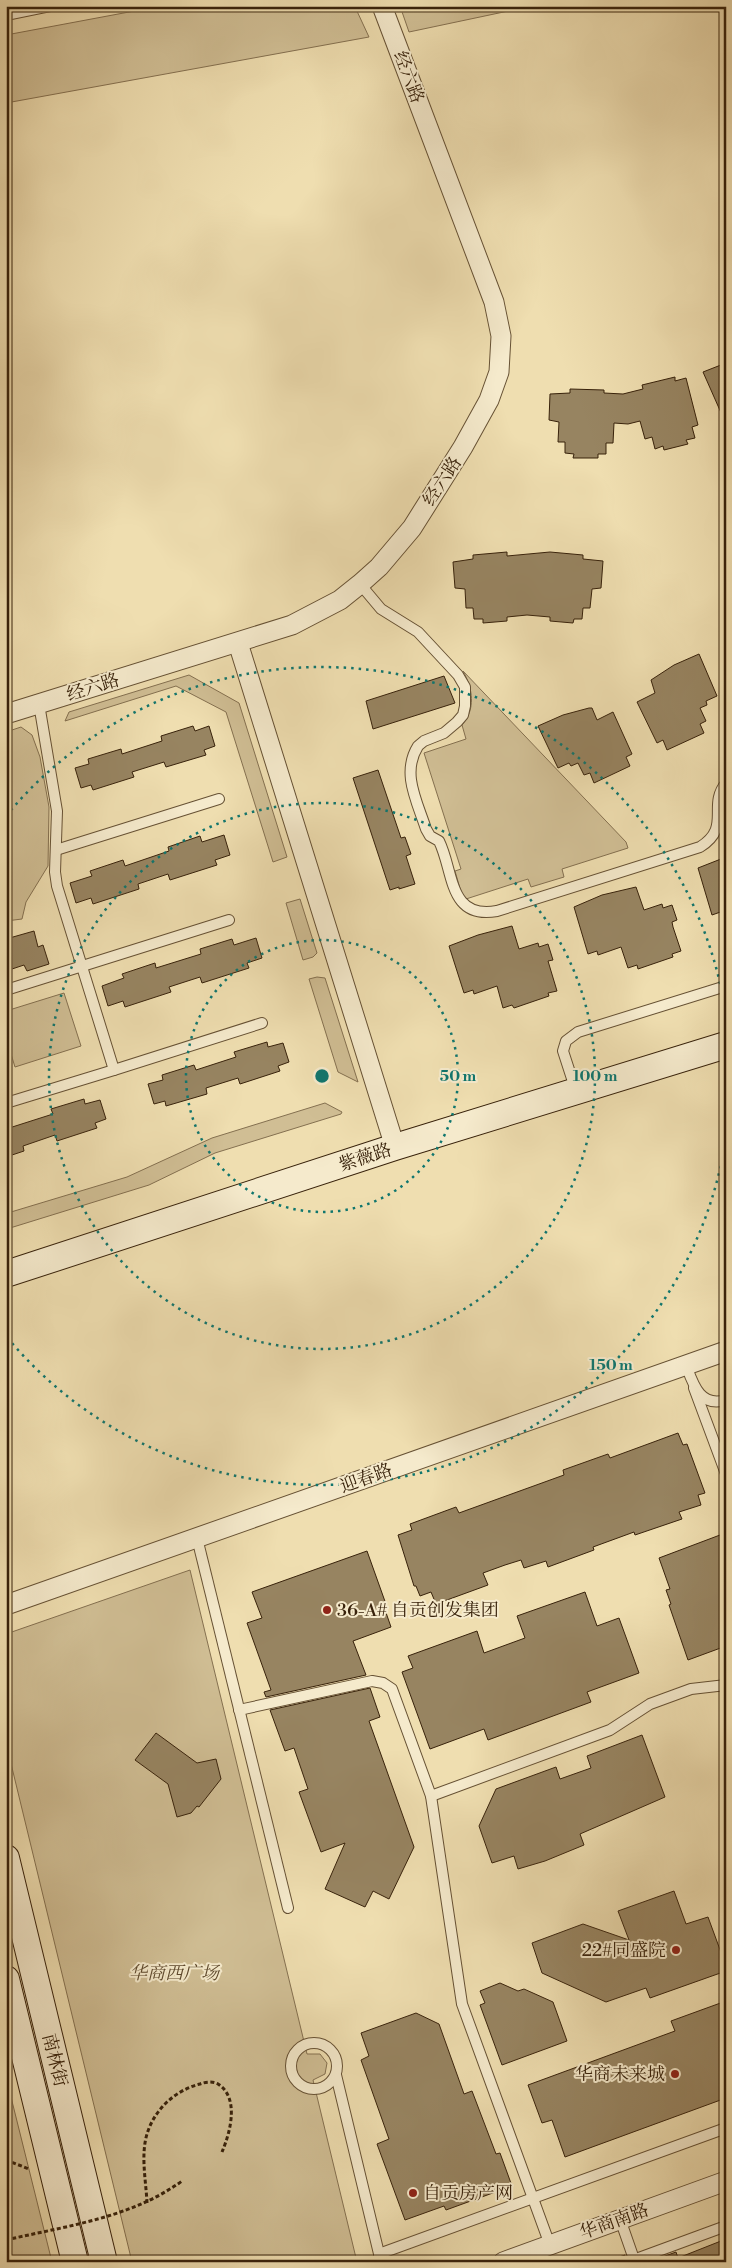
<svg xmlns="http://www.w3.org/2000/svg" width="732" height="2268" font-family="'Libre Bodoni','Noto Serif SC',serif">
	<rect width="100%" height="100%" fill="#efdeb0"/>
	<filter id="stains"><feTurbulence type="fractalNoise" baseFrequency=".004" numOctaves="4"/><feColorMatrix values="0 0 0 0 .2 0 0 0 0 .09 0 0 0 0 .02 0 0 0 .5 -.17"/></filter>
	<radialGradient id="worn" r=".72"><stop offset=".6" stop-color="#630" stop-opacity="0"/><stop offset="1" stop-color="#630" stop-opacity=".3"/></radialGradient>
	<g fill="#d0be94" stroke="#847050">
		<polygon points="161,6 352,6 356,9 369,37 6,103 6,35"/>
		<polygon points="400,6 532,6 409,32"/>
		<path d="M463,671L626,842L628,848L562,869L564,877L531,887L528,879L466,899L461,892L455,871L461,869L424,753L466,739L462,725C476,709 473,689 463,671Z"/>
		<polygon points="189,675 239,703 287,857 273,862 226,712 176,686 65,721 69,712"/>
		<polygon points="21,727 32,735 40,757 49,807 48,866 26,902 22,919 6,921 6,732"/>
		<polygon points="300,899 317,953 313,957 303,960 286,903"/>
		<polygon points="317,977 325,978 358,1082 338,1072 309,979"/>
		<polygon points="64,993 81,1046 15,1067 6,1038 6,1011"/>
		<polygon points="325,1103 342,1112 341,1114 215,1153 149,1185 10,1228 6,1227 6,1210 11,1212 127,1177 212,1138"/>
		<polygon points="190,1570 307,2054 320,2054 327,2063 325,2074 313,2080 357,2262 132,2262 6,1743 6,1634"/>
		<polygon points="6,2077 52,2262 6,2262"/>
	</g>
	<g fill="#978461" stroke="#38220b">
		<polygon points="726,363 726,424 703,372"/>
		<polygon points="675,377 675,381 686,378 698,425 692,427 695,438 686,440 688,444 664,450 663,446 655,449 652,437 645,439 640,421 628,424 614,423 613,443 606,443 606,454 598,454 598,458 573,458 574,454 565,453 565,442 558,442 559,422 549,420 550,394 570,393 570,389 604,390 604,393 623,394 643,389 642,385"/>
		<polygon points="507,552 507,556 550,552 583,555 583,559 603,561 601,588 592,589 590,608 583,608 582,619 574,619 573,623 550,621 550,617 527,615 507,617 507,621 483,623 483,619 474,619 473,608 466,608 465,589 455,588 453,562 473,559 473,555"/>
		<polygon points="699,654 717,696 706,701 707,705 700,708 706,721 700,724 704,733 667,750 663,740 657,743 637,702 655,693 651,680 674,665"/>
		<polygon points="444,676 455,703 373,729 366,701"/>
		<polygon points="589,708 592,708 597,720 613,712 632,754 626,757 630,766 594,783 590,773 584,775 578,763 571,766 569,763 558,768 538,726 563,715"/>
		<polygon points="193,726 195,731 209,726 215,746 204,750 206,755 166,767 164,762 132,772 134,777 93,790 91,785 81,788 75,768 89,764 88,759 121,749 122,754 162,741 161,736"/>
		<polygon points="378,770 401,838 405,837 411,854 406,856 415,884 399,889 399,887 390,890 353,778"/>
		<polygon points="224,835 230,855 215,860 217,865 170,880 168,874 138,884 139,889 93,904 91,898 76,903 70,883 92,876 90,871 123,860 125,866 169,851 168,847 200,836 202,842"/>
		<polygon points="726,857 726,910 712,915 698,868"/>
		<polygon points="636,887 644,910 662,904 663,908 672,905 677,920 672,922 673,927 681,951 672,954 673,957 638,969 637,965 628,968 621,947 598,955 597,951 588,954 574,907 602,895"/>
		<polygon points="512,926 519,949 538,943 539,947 548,944 553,960 548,961 557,991 548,993 549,996 514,1008 512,1005 503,1008 497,986 474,994 473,990 464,993 449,946 478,935"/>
		<polygon points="34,931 38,947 43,945 49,964 27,971 24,965 6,971 6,939"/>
		<polygon points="256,938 262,958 247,963 249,968 202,983 200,977 169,987 171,992 125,1007 123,1001 108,1006 102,986 124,978 122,974 155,963 156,968 201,954 200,949 232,939 234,945"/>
		<polygon points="267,1042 268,1047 283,1043 289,1062 278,1066 280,1071 240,1084 238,1078 206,1088 207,1094 166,1106 165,1101 154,1104 148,1084 163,1080 162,1075 194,1065 196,1070 236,1057 234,1052"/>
		<polygon points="84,1099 85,1104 100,1100 106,1119 95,1123 97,1128 57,1141 55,1135 23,1146 24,1151 6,1157 6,1129 53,1114 51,1109"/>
		<polygon points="678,1433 683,1445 687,1444 705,1493 698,1495 701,1505 679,1512 682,1519 635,1535 634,1532 593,1547 594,1550 548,1567 546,1561 524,1568 521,1560 505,1565 483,1573 488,1585 436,1604 431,1592 420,1596 416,1586 414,1586 398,1535 412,1530 410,1524 456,1507 459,1513 564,1475 563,1470 608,1454 610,1458"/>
		<polygon points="720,1535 726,1550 726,1646 688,1660 669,1605 671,1604 666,1590 670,1589 659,1558"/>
		<polygon points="367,1551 387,1607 384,1607 391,1627 353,1641 366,1675 266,1697 264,1692 271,1690 247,1623 262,1618 252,1592"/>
		<polygon points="585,1592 597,1626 619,1618 639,1673 587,1692 591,1702 488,1740 484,1729 430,1749 402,1672 413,1668 408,1656 477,1631 484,1653 525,1638 517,1616"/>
		<polygon points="370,1688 380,1717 369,1721 414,1847 389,1899 373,1891 365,1907 325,1889 345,1843 321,1852 299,1792 308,1789 294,1748 285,1751 270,1710"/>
		<polygon points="156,1733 197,1763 216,1759 221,1779 199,1807 197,1806 191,1813 177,1817 168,1784 135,1760"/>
		<polygon points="642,1735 665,1797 580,1834 584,1845 545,1861 518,1869 514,1856 492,1863 479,1826 496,1789 556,1767 560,1779 591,1768 587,1756"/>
		<polygon points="674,1891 686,1924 708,1917 726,1966 726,1971 650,1998 646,1988 606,2002 542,1973 532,1943 583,1924 629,1940 618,1911"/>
		<polygon points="500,1983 518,1991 524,1989 553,2002 567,2041 502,2065 480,2005 485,2003 480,1991"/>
		<polygon points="726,2001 726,2098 565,2157 552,2120 542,2123 528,2085 675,2031 671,2021"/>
		<polygon points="416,2013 439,2024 464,2094 472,2091 496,2154 500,2153 512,2186 446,2210 444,2206 405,2220 377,2144 389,2139 361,2060 369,2056 361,2033"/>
		<polygon points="726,2239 726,2262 649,2262 676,2252 678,2258"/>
		<polygon points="625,2255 621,2262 611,2262 610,2260"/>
	</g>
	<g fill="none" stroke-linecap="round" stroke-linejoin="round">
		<defs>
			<g id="lane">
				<polyline points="6,15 50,6"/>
				<path d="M360,584L381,609L418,632L458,675L465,687V706L463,715L457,722L444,733L424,741L418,746C401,773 417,801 426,829L430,836L439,841C454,871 448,920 497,911L700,847C732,827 707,806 726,783"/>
				<polyline points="39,704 57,811 55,872 57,886 114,1070 262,1023"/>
				<polyline points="56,850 219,799"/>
				<polyline points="6,990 229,920"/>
				<polyline points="576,1091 563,1051 566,1041 578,1032 726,986"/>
				<polyline points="6,1103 114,1070"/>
				<path d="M686,1365C693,1384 700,1408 726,1400"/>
				<polyline points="694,1388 726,1474"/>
				<polyline points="197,1538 288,1908"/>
				<polyline points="239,1710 372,1681 383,1683 392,1689 431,1796 462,2004 550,2245"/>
				<polyline points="431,1796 610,1730 650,1704 691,1689 726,1685"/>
				<circle cx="314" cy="2066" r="23"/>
				<polyline points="336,2075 381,2262"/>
				<polyline points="620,2219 635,2262"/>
				<polyline points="379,2254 726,2128"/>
				<polyline points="628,2262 726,2226"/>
			</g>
			<g id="street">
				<polyline points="238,643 395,1147"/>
				<polyline points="6,714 292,625 340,600 360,584 379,567 412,528 463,447 489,400 499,372 501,336 494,302 382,6"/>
				<polyline points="6,1605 726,1351"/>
				<polyline points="503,2262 726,2181"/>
			</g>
			<g id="secondary">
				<polyline points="6,1274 395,1147 726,1045"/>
				<polyline points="6,1858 104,2262"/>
				<polyline points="6,1979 75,2262"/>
			</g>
		</defs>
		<use href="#lane" stroke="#665134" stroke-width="12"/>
		<use href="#street" stroke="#665134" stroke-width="21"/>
		<use href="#secondary" stroke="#38220b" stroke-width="28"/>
		<g stroke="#38220b" stroke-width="3" stroke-dasharray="4 2.5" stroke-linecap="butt">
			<polyline points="6,2160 29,2169"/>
			<path d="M147,2203C146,2180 140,2153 148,2131C156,2108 176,2090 200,2084C205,2082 213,2081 218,2084C240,2098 230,2133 222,2152"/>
		</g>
		<use href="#lane" stroke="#f5eacc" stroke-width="10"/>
		<use href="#street" stroke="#f5eacc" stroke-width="19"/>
		<use href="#secondary" stroke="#f5eacc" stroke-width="26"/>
		<path stroke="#38220b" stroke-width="3" stroke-dasharray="4 2.5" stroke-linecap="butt" d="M6,2240C66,2226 131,2218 182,2181"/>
	</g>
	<g fill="none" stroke="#0f766e" stroke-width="2.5" stroke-dasharray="2.5 5">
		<circle cx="322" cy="1076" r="136"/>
		<circle cx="322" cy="1076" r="273"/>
		<path d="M725 1144A409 409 0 0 1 6 1336M6 816A409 409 0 0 1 725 1008"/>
	</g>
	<g fill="#8f2418" stroke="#f5eacc" stroke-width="2">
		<circle cx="327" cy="1610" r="5"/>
		<circle cx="676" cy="1950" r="5"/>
		<circle cx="675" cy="2074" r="5"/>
		<circle cx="413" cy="2193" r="5"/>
	</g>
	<g text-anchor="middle" stroke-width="4" stroke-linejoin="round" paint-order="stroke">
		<g font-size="18" fill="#38220b" stroke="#f5eacc">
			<text transform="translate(409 77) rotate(69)" y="6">经六路</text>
			<text transform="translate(442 481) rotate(-57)" y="6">经六路</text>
			<text transform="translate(93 687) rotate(-17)" y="6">经六路</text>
			<text transform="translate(365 1157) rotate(-18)" y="6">紫薇路</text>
			<text transform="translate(366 1478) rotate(-20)" y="6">迎春路</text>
			<text transform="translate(55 2060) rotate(76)" y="6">南林街</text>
			<text transform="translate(614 2221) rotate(-20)" y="6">华商南路</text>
		</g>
		<g font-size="18" fill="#38220b" stroke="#f5eacc" text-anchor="start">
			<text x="337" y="1616">36-A# 自贡创发集团</text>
			<text x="666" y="1956" text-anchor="end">22#同盛院</text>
			<text x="665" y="2080" text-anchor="end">华商未来城</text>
			<text x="423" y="2199">自贡房产网</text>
		</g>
		<g font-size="18" font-style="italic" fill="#5e492d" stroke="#f5eacc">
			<text x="174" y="1979">华商西广场</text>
		</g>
	</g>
	<circle cx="322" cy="1076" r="8" fill="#0f766e" stroke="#f5eacc" stroke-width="2.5"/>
	<g font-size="15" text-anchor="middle" font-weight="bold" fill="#0f766e" stroke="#f5eacc" stroke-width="4" stroke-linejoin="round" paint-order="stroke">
		<text x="458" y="1081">50 m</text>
		<text x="595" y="1081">100 m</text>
		<text x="611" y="1370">150 m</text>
	</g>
	<rect width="732" height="2268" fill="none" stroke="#efdeb0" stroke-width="25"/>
	<rect x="8" y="8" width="717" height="2253" fill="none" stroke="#38220b" stroke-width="2.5"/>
	<rect x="12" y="12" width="707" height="2243" fill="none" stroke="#38220b"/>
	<rect width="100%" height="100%" filter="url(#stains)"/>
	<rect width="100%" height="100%" fill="url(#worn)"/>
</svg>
